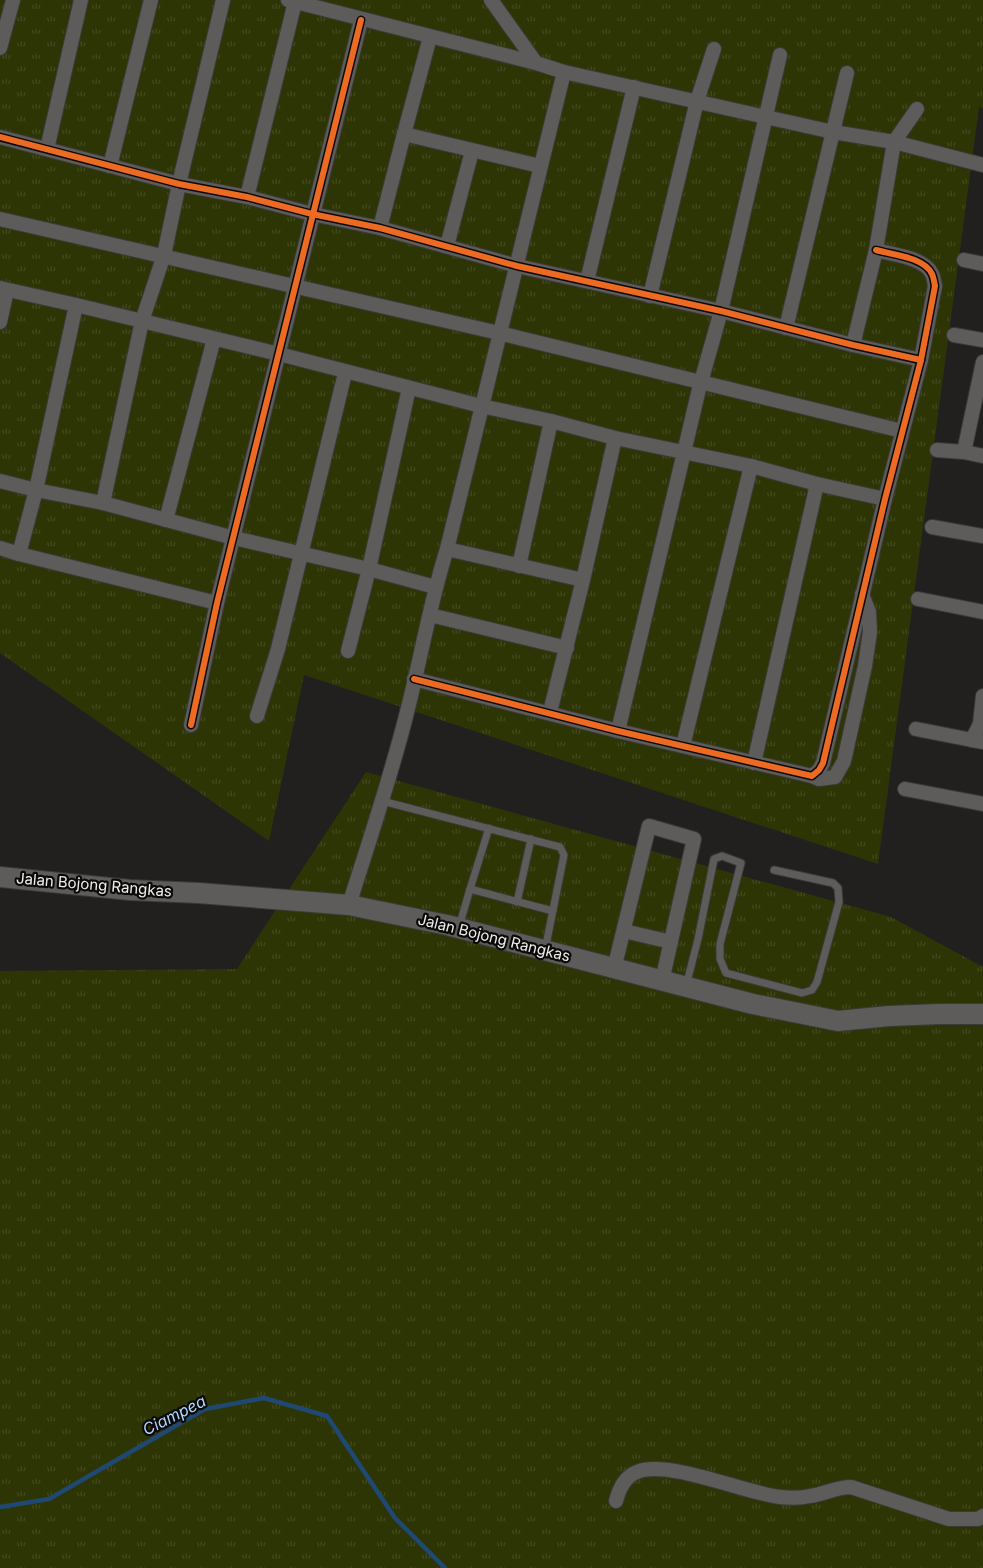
<svg xmlns="http://www.w3.org/2000/svg" width="983" height="1568" font-family="Inter,sans-serif">
	<defs>
		<pattern id="grass-tufts" width="24" height="20" patternUnits="userSpaceOnUse" patternTransform="scale(1.25)"><rect width="24" height="20" fill="#2e3505"/><path d="M3 7l-1-3M5 7V3M7 7l1-3M15 17l-1-3M17 17v-4M19 17l1-3" fill="none" stroke="#42491d"/></pattern>
	</defs>
	<rect width="100%" height="100%" fill="#22201e"/>
	<g fill="url(#grass-tufts)">
		<polygon points="0,0 983,0 983,108 979,107 878,864 304,675 269,841 0,653"/>
		<polygon points="366,772 891,917 983,967 983,1568 0,1568 0,971 237,969"/>
	</g>
	<g fill="none" stroke-linecap="round" stroke-linejoin="round">
		<polyline stroke="#1f4972" stroke-width="4.5" points="0,1507 49,1499 205,1409 264,1398 327,1416 395,1518 445,1568"/>
		<defs>
			<g id="lane">
				<polyline points="382,801 560,847 564,855 545,950"/>
				<polyline points="489,828 470,889 553,911"/>
				<polyline points="517,902 531,839"/>
				<polyline points="459,927 470,889"/>
				<polyline points="686,986 698,939 714,859 722,856 741,863 720,944 720,959 726,973 802,993 812,990 817,982 839,902 838,888 833,883 774,870"/>
			</g>
			<g id="street">
				<polyline points="288,0 536,63"/>
				<polyline points="491,0 536,63 564,72 833,132 894,142 983,165"/>
				<polyline points="430,37 404,134 540,166"/>
				<polyline points="0,48 13,0"/>
				<polyline points="0,137 179,184 247,197 312,214 380,228 517,266 721,311 853,345 921,360"/>
				<polyline points="47,149 81,0"/>
				<polyline points="110,166 151,0"/>
				<polyline points="247,197 295,2"/>
				<polyline points="0,219 499,333 902,431"/>
				<polyline points="380,228 404,134"/>
				<polyline points="447,246 472,151"/>
				<polyline points="964,260 983,264"/>
				<polyline points="587,281 634,87"/>
				<polyline points="0,288 76,305 279,354 481,406 551,421 615,438 751,466 817,484 885,499"/>
				<polyline points="650,296 697,101 714,49"/>
				<polyline points="0,322 7,290"/>
				<polyline points="786,328 847,73"/>
				<polyline points="954,335 983,340"/>
				<polyline points="853,345 876,250 894,142 917,109"/>
				<polyline points="937,450 964,452 983,456"/>
				<polyline points="964,452 983,362"/>
				<polyline points="0,481 36,490 103,503 234,538 369,569 435,587"/>
				<polyline points="103,503 142,321 164,255 179,184 223,0"/>
				<polyline points="166,520 214,339"/>
				<polyline points="932,527 983,536"/>
				<polyline points="0,548 19,554 217,603"/>
				<polyline points="447,549 583,580"/>
				<polyline points="19,554 36,490 76,305"/>
				<polyline points="519,566 551,421"/>
				<polyline points="918,599 983,612"/>
				<polyline points="430,615 567,648"/>
				<polyline points="348,651 369,569 409,388"/>
				<path d="M414,679L618,731L812,776L819,770L823,763L885,499L921,360L935,286C934,282 934,278 932,274C924,257 893,255 876,250"/>
				<polyline points="983,696 980,724 972,740 983,742"/>
				<polyline points="550,712 583,580 615,438"/>
				<polyline points="257,716 278,649 345,373"/>
				<polyline points="191,725 217,603 361,20"/>
				<polyline points="916,729 972,740"/>
				<polyline points="618,731 699,389 721,311 780,55"/>
				<polyline points="683,746 751,466"/>
				<polyline points="754,763 817,484"/>
				<polyline points="812,776 819,779 835,777 844,761 865,666 870,632 869,612 862,594"/>
				<polyline points="905,789 983,804"/>
				<path d="M349,905C369,841 391,777 407,712C421,658 430,602 447,549L564,72"/>
				<polyline points="624,931 671,942"/>
				<polyline points="614,969 649,826 694,839 662,981"/>
				<path d="M616,1501C619,1489 624,1477 637,1472C667,1459 745,1493 780,1497C789,1498 801,1498 810,1496C824,1494 837,1487 851,1487L949,1519H978L983,1516"/>
			</g>
			<polyline id="secondary" points="0,877 130,890 199,893 349,905 447,925 753,1004 838,1021 889,1016 940,1014 983,1014"/>
		</defs>
		<use href="#lane" stroke="#3c3a39" stroke-width="9"/>
		<use href="#street" stroke="#3c3a39" stroke-width="16"/>
		<use href="#secondary" stroke="#3c3a39" stroke-width="22"/>
		<use href="#lane" stroke="#5e5c5a" stroke-width="7"/>
		<use href="#street" stroke="#5e5c5a" stroke-width="14"/>
		<use href="#secondary" stroke="#5e5c5a" stroke-width="20"/>
		<defs>
			<g id="cycleway">
				<polyline points="0,137 179,184 247,197 312,214 380,228 517,266 721,311 853,345 921,360"/>
				<path d="M414,679L618,731L812,776L819,770L823,763L885,499L921,360L935,286C934,282 934,278 932,274C924,257 893,255 876,250"/>
				<polyline points="191,725 217,603 361,20"/>
			</g>
		</defs>
		<use href="#cycleway" stroke="#0b0a08" stroke-width="9"/>
		<use href="#cycleway" stroke="#ed6a23" stroke-width="6"/>
	</g>
	<g text-anchor="middle" stroke-width="4.5" stroke-linejoin="round" paint-order="stroke">
		<g font-size="15" fill="#f0eeec" stroke="#0b0a08">
			<text transform="translate(94 885) rotate(5)" y="5">Jalan Bojong Rangkas</text>
			<text transform="translate(494 938) rotate(14)" y="5">Jalan Bojong Rangkas</text>
		</g>
		<g font-size="16" font-style="italic" fill="#aed5ff" stroke="#0b0a08">
			<text transform="translate(174 1415) rotate(-27)" y="6">Ciampea</text>
		</g>
	</g>
</svg>
